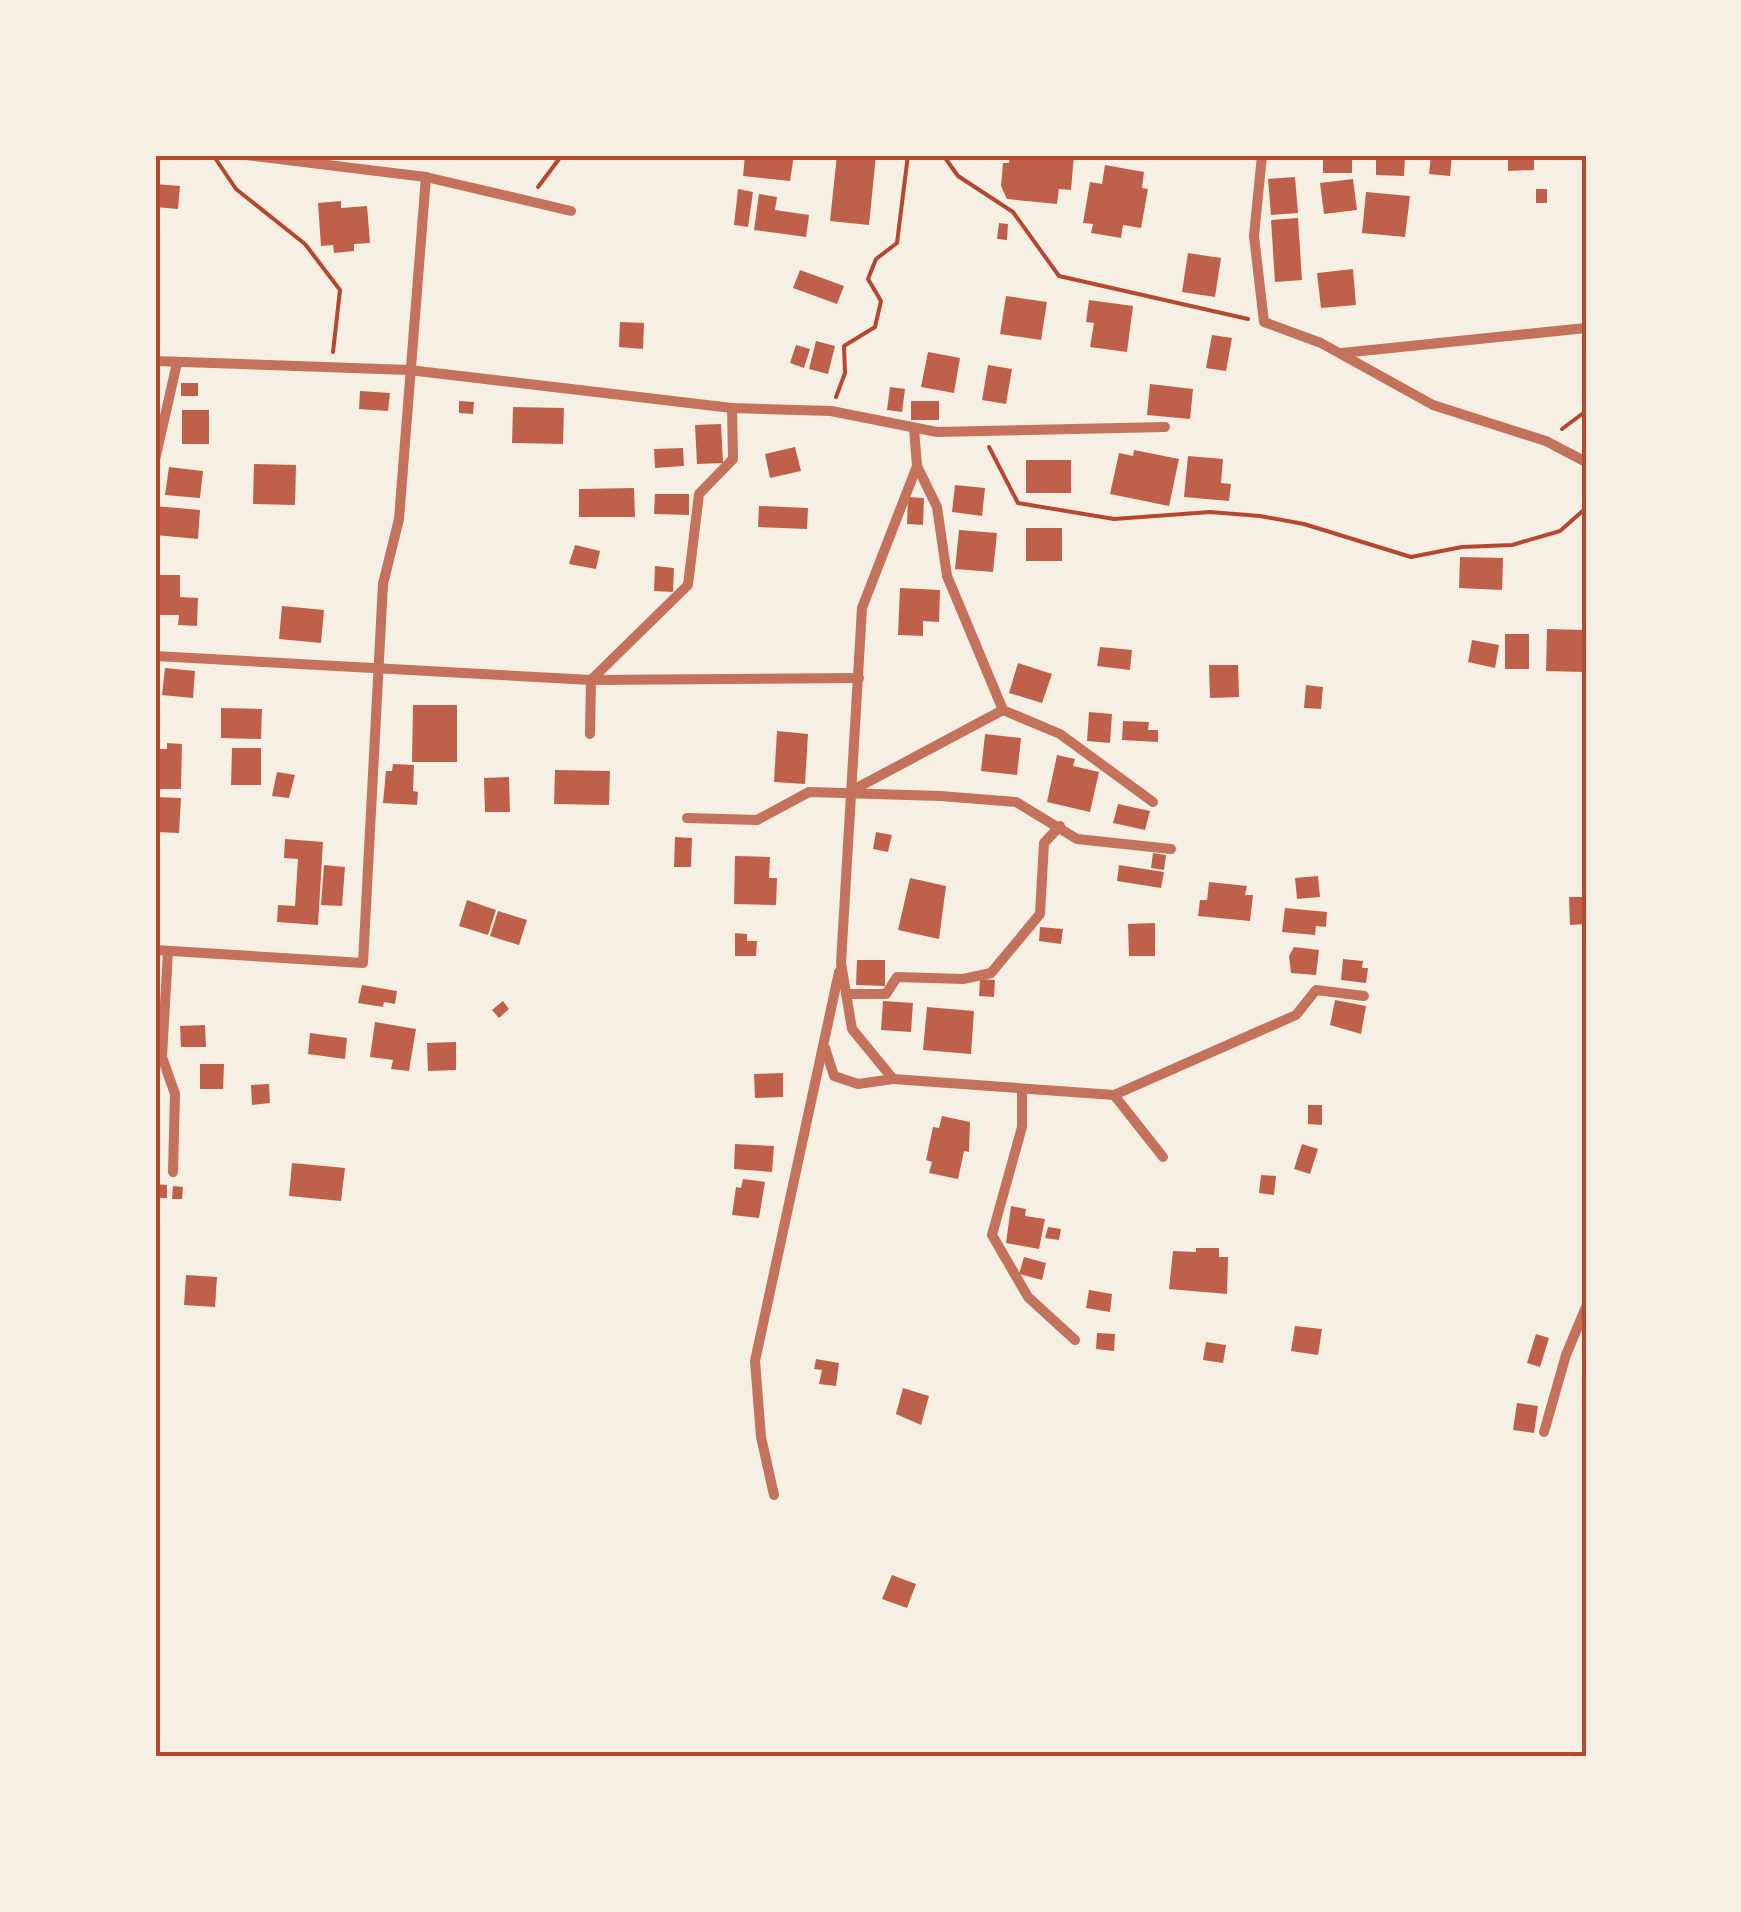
<svg xmlns="http://www.w3.org/2000/svg" width="1741" height="1912" font-family="Inter,sans-serif">
	<rect width="100%" height="100%" fill="#f6efe4"/>
	<g fill="#bf614a">
		<polygon points="745,155 794,155 790,181 743,176"/>
		<polygon points="837,155 876,155 869,225 830,221"/>
		<polygon points="1010,155 1074,155 1071,190 1059,189 1057,204 1007,199 1001,186 1003,163 1009,163"/>
		<rect x="1323" y="155" width="29" height="18"/>
		<polygon points="1376,155 1405,155 1404,176 1376,175"/>
		<polygon points="1431,155 1452,155 1450,176 1429,174"/>
		<polygon points="1508,155 1534,155 1534,170 1508,171"/>
		<polygon points="1105,165 1144,172 1142,188 1148,189 1141,228 1123,225 1121,238 1091,233 1093,224 1083,223 1090,182 1102,184"/>
		<polygon points="1295,177 1298,213 1271,215 1268,179"/>
		<polygon points="1353,179 1357,210 1324,214 1320,183"/>
		<polygon points="155,184 180,186 178,209 155,207"/>
		<polygon points="738,189 753,192 748,227 734,225"/>
		<rect x="1536" y="189" width="11" height="14"/>
		<polygon points="1366,192 1410,196 1405,237 1362,233"/>
		<polygon points="759,194 777,197 775,210 809,215 806,237 754,230"/>
		<polygon points="341,201 341,208 367,206 370,243 354,244 354,251 334,253 333,245 321,246 318,203"/>
		<polygon points="1298,218 1302,280 1275,282 1271,220"/>
		<polygon points="999,223 1008,224 1007,240 997,239"/>
		<polygon points="1188,253 1221,258 1215,297 1182,292"/>
		<polygon points="1353,269 1356,305 1321,308 1317,273"/>
		<polygon points="800,270 844,286 837,304 793,288"/>
		<polygon points="1006,296 1047,302 1041,340 1000,334"/>
		<polygon points="1089,300 1133,306 1127,352 1090,347 1094,323 1086,322"/>
		<polygon points="620,322 644,323 643,349 619,347"/>
		<polygon points="1212,335 1232,338 1226,371 1206,368"/>
		<polygon points="816,341 835,346 828,374 809,369"/>
		<polygon points="796,345 810,349 804,368 790,363"/>
		<polygon points="928,352 960,358 954,393 921,387"/>
		<polygon points="988,365 1012,369 1006,404 982,400"/>
		<rect x="181" y="383" width="17" height="13"/>
		<polygon points="1150,384 1193,389 1190,419 1147,415"/>
		<polygon points="890,387 905,389 902,412 887,410"/>
		<polygon points="360,391 390,393 388,411 359,409"/>
		<polygon points="459,401 474,402 473,414 459,413"/>
		<rect x="911" y="401" width="28" height="19"/>
		<polygon points="513,407 564,408 563,444 512,443"/>
		<rect x="182" y="410" width="27" height="34"/>
		<polygon points="721,424 723,463 697,464 695,425"/>
		<polygon points="795,447 801,471 770,478 765,454"/>
		<polygon points="683,448 684,466 655,468 654,449"/>
		<polygon points="1134,450 1179,459 1169,506 1110,494 1119,453 1133,456"/>
		<polygon points="1188,456 1223,459 1221,483 1231,484 1229,501 1184,497"/>
		<rect x="1026" y="460" width="45" height="33"/>
		<polygon points="254,464 296,465 295,505 253,504"/>
		<polygon points="169,467 203,471 200,498 165,495"/>
		<polygon points="955,485 985,488 982,516 952,512"/>
		<polygon points="634,488 635,517 579,517 579,489"/>
		<polygon points="655,494 689,494 689,515 654,514"/>
		<polygon points="908,497 924,498 923,525 907,524"/>
		<polygon points="155,506 200,510 198,539 155,535"/>
		<polygon points="759,506 808,508 807,529 758,527"/>
		<rect x="1026" y="528" width="36" height="33"/>
		<polygon points="959,530 997,533 993,572 955,569"/>
		<polygon points="575,545 600,551 596,569 569,564"/>
		<polygon points="1460,557 1503,558 1502,590 1459,588"/>
		<polygon points="655,566 674,568 673,592 654,591"/>
		<polygon points="155,575 180,575 180,597 198,598 197,626 178,625 179,615 155,615"/>
		<polygon points="900,588 940,590 939,622 923,621 923,636 898,635"/>
		<polygon points="282,606 324,610 321,643 279,639"/>
		<polygon points="1547,629 1585,630 1584,672 1546,671"/>
		<rect x="1505" y="634" width="24" height="35"/>
		<polygon points="1472,640 1499,645 1495,668 1468,662"/>
		<polygon points="1100,647 1132,650 1130,670 1097,666"/>
		<polygon points="1018,663 1052,674 1042,703 1009,693"/>
		<polygon points="1209,665 1238,665 1239,697 1210,698"/>
		<polygon points="165,668 195,671 193,698 162,695"/>
		<polygon points="1306,685 1323,687 1321,709 1304,708"/>
		<polygon points="413,705 457,705 457,762 412,762"/>
		<polygon points="221,708 262,709 261,739 221,738"/>
		<polygon points="1089,712 1112,714 1110,743 1087,741"/>
		<polygon points="1123,721 1149,722 1148,730 1158,730 1158,742 1122,740"/>
		<polygon points="777,731 808,734 805,784 774,782"/>
		<polygon points="985,734 1021,738 1017,775 981,771"/>
		<polygon points="167,743 182,744 181,789 155,789 155,749 167,749"/>
		<polygon points="232,748 261,748 261,785 231,785"/>
		<polygon points="1057,755 1075,759 1073,766 1099,772 1090,812 1047,802"/>
		<polygon points="393,764 414,765 413,791 418,792 417,805 383,803 386,771 392,771"/>
		<polygon points="555,770 610,771 609,805 554,804"/>
		<polygon points="277,772 295,775 289,798 272,796"/>
		<polygon points="509,777 510,812 485,812 484,778"/>
		<polygon points="155,797 181,798 179,833 155,832"/>
		<polygon points="1118,804 1150,811 1145,830 1113,823"/>
		<polygon points="876,832 892,835 888,852 873,849"/>
		<polygon points="675,837 692,838 691,867 674,867"/>
		<polygon points="285,839 323,842 318,925 277,922 278,905 295,906 298,859 284,858"/>
		<polygon points="1153,853 1166,855 1164,870 1151,868"/>
		<polygon points="735,856 770,857 769,878 777,878 776,905 734,904"/>
		<polygon points="324,865 345,867 342,906 321,905"/>
		<polygon points="1119,865 1164,872 1161,888 1117,881"/>
		<polygon points="1318,876 1320,897 1297,899 1295,878"/>
		<polygon points="910,878 946,886 939,939 898,930"/>
		<polygon points="1209,882 1247,886 1245,895 1253,895 1250,921 1198,916 1200,900 1207,900"/>
		<polygon points="1569,897 1586,897 1586,924 1570,925"/>
		<polygon points="467,900 496,910 488,935 459,926"/>
		<polygon points="1285,908 1327,912 1326,927 1316,926 1315,935 1282,932"/>
		<polygon points="498,911 527,920 519,945 490,936"/>
		<polygon points="1155,923 1155,956 1129,956 1128,924"/>
		<polygon points="1040,927 1063,929 1061,944 1039,941"/>
		<polygon points="735,933 747,934 747,941 757,941 756,956 735,956"/>
		<polygon points="1294,947 1319,950 1316,975 1291,973 1289,956"/>
		<polygon points="1343,959 1363,961 1362,968 1368,968 1366,983 1341,980"/>
		<polygon points="857,960 885,960 885,986 856,985"/>
		<polygon points="980,979 995,980 994,997 979,996"/>
		<polygon points="362,985 397,991 395,1004 384,1002 383,1007 358,1003"/>
		<polygon points="1335,1000 1366,1006 1361,1034 1330,1025"/>
		<polygon points="503,1001 509,1009 499,1018 492,1010"/>
		<polygon points="883,1001 913,1003 911,1032 881,1030"/>
		<polygon points="927,1007 974,1011 971,1054 923,1050"/>
		<polygon points="375,1022 416,1029 409,1071 391,1069 393,1060 370,1057"/>
		<polygon points="205,1025 206,1047 181,1047 180,1026"/>
		<polygon points="310,1033 347,1038 345,1059 308,1054"/>
		<polygon points="456,1042 456,1070 428,1071 427,1043"/>
		<polygon points="200,1064 224,1064 223,1089 200,1089"/>
		<polygon points="783,1073 783,1097 755,1098 754,1074"/>
		<polygon points="269,1084 270,1103 252,1105 251,1085"/>
		<polygon points="1308,1105 1322,1105 1322,1125 1308,1124"/>
		<polygon points="942,1116 970,1122 969,1152 964,1151 958,1179 929,1173 932,1162 926,1160 933,1127 939,1128"/>
		<polygon points="735,1144 774,1146 772,1172 734,1169"/>
		<polygon points="1302,1144 1318,1149 1310,1174 1294,1169"/>
		<polygon points="292,1163 345,1168 341,1201 289,1196"/>
		<polygon points="1261,1175 1276,1176 1274,1195 1259,1193"/>
		<polygon points="743,1179 765,1182 759,1218 732,1215 736,1187 741,1188"/>
		<polygon points="155,1184 167,1185 167,1198 155,1198"/>
		<polygon points="173,1186 183,1187 182,1199 172,1199"/>
		<polygon points="1011,1206 1026,1209 1025,1216 1045,1219 1039,1249 1006,1243"/>
		<polygon points="1048,1227 1061,1229 1059,1240 1045,1238"/>
		<polygon points="1196,1248 1219,1248 1219,1257 1228,1257 1227,1294 1169,1289 1173,1251 1196,1252"/>
		<polygon points="1024,1257 1046,1263 1042,1280 1019,1274"/>
		<polygon points="186,1275 217,1277 215,1307 184,1305"/>
		<polygon points="1089,1290 1112,1294 1110,1312 1086,1308"/>
		<polygon points="1295,1326 1322,1329 1318,1355 1291,1351"/>
		<polygon points="1097,1333 1115,1334 1114,1351 1096,1349"/>
		<polygon points="1536,1334 1549,1338 1540,1367 1527,1363"/>
		<polygon points="1206,1342 1226,1345 1223,1363 1203,1360"/>
		<polygon points="816,1359 839,1363 836,1386 819,1384 822,1370 814,1369"/>
		<polygon points="903,1388 929,1396 921,1425 896,1414"/>
		<polygon points="1517,1403 1538,1406 1534,1433 1513,1430"/>
		<polygon points="892,1575 916,1584 907,1608 882,1599"/>
	</g>
	<g fill="none" stroke-linecap="round" stroke-linejoin="round">
		<g stroke="#b5482f" stroke-width="4">
			<polyline points="213,155 236,189 305,244 340,290 333,352"/>
			<polyline points="943,155 958,176 1013,212 1059,276 1248,319"/>
			<polyline points="538,187 562,155"/>
			<polyline points="836,397 845,373 844,346 875,327 881,301 868,279 876,259 897,243 908,155"/>
			<polyline points="1562,429 1586,411"/>
			<polyline points="989,447 1018,503 1114,519 1210,512 1260,516 1304,524 1411,557 1462,547 1512,545 1560,531 1586,508"/>
		</g>
		<g stroke="#c5725c" stroke-width="10">
			<polyline points="246,155 426,177 571,211"/>
			<polyline points="1262,155 1254,236 1264,322 1321,343 1433,405 1546,441 1586,462"/>
			<polyline points="1342,353 1586,328"/>
			<polyline points="155,361 409,370 732,408 831,411 937,432 1165,427"/>
			<polyline points="914,429 917,466 937,507 947,576 1003,710"/>
			<polyline points="155,460 177,363"/>
			<polyline points="917,466 862,608 841,963 852,1029 893,1079 1114,1095 1163,1157"/>
			<polyline points="155,656 591,680 688,585 699,494 733,459 732,408"/>
			<polyline points="590,734 591,680 859,678"/>
			<polyline points="851,791 1003,710 1060,734 1153,802"/>
			<polyline points="687,818 757,820 809,792 940,796 1016,802 1077,839 1171,849"/>
			<polyline points="155,950 363,963 383,584 399,519 426,177"/>
			<polyline points="168,951 162,1057 175,1094 173,1172"/>
			<polyline points="846,994 886,994 897,977 963,979 991,973 1040,914 1044,843 1060,826"/>
			<polyline points="825,1048 834,1076 858,1084 893,1079"/>
			<polyline points="1022,1090 1022,1127 992,1235 1028,1297 1075,1340"/>
			<polyline points="1114,1095 1296,1015 1316,990 1364,996"/>
			<polyline points="1544,1432 1566,1355 1586,1307"/>
			<polyline points="774,1495 761,1437 755,1361 839,972"/>
			<polyline points="1585,1757 1586,1756"/>
		</g>
	</g>
	<rect width="1741" height="1912" fill="none" stroke="#f6efe4" stroke-width="315"/>
	<rect x="158" y="158" width="1426" height="1596" fill="none" stroke="#b5482f" stroke-width="4"/>
</svg>
